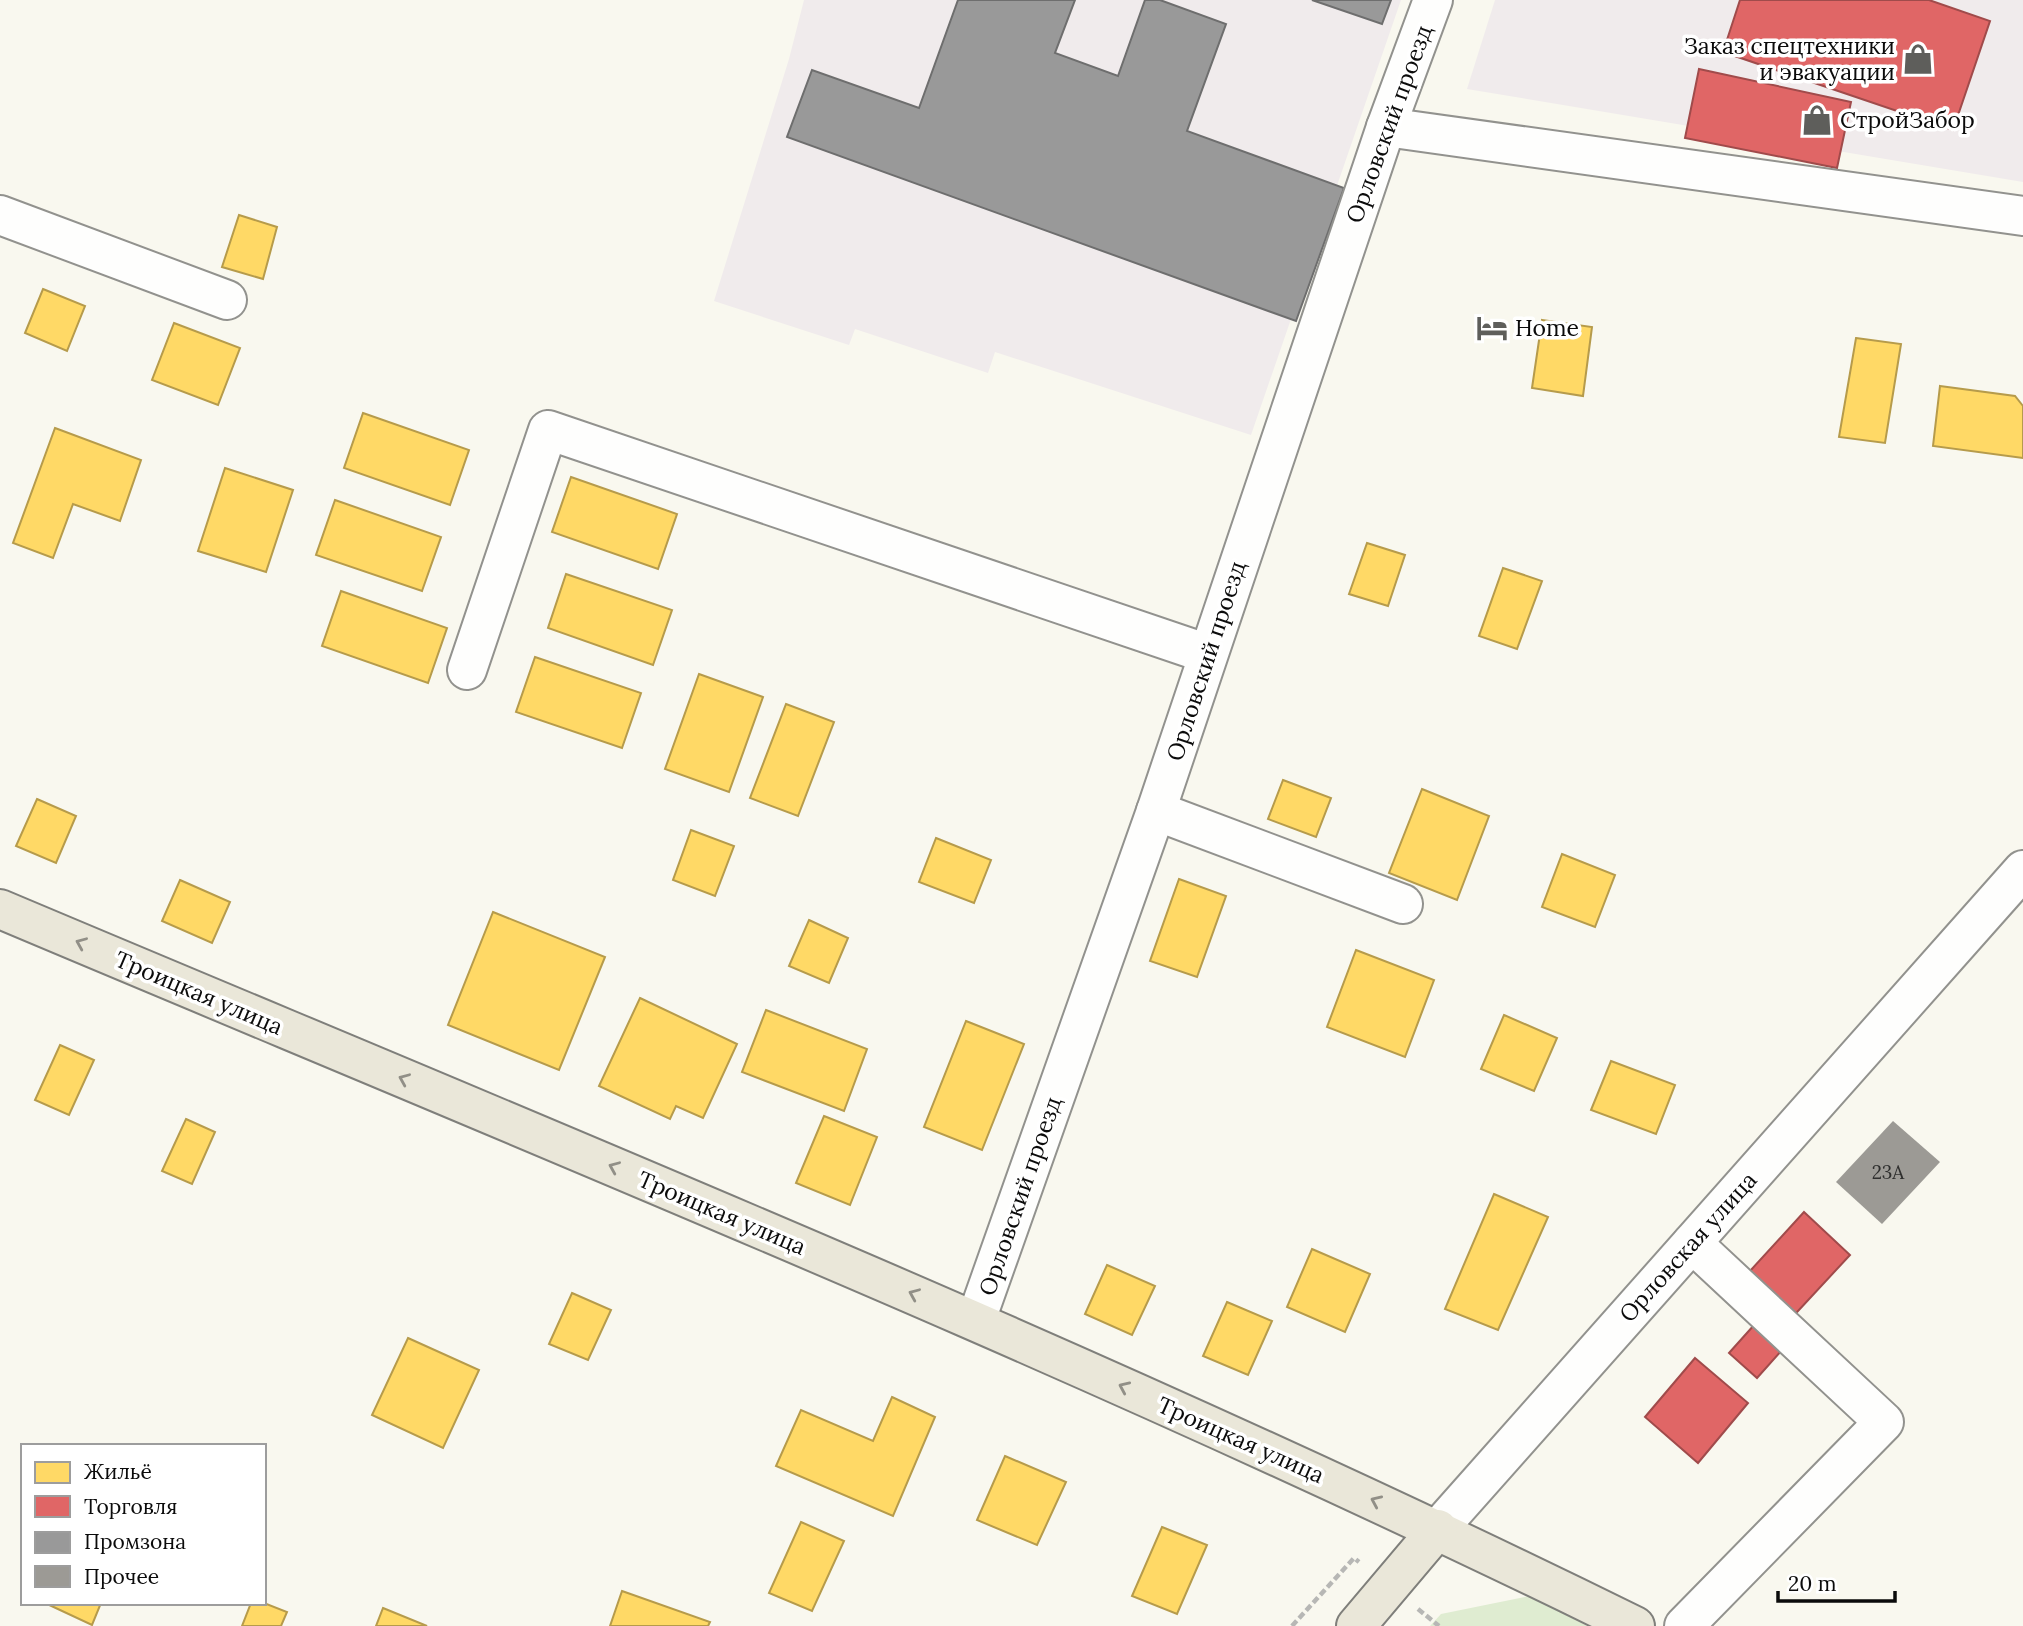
<svg xmlns="http://www.w3.org/2000/svg" width="2023" height="1626" font-family="Lora,serif">
	<rect width="100%" height="100%" fill="#f9f8ef"/>
	<g fill="#f0ebec">
		<polygon points="804,0 1401,0 1251,435 995,352 988,373 855,329 849,345 714,301 789,59"/>
		<polygon points="1495,0 2023,0 2023,182 1467,89"/>
	</g>
	<polygon fill="#dfecd1" points="1534,1595 1587,1626 1430,1626 1441,1614"/>
	<g fill="#ffd966" stroke="#b69b4b" stroke-width="2">
		<polygon points="239,215 277,227 263,279 222,267"/>
		<polygon points="43,289 85,306 67,351 25,333"/>
		<polygon points="1542,320 1592,327 1583,396 1532,388"/>
		<polygon points="174,323 240,348 218,405 152,380"/>
		<polygon points="1856,338 1901,344 1885,443 1839,437"/>
		<polygon points="1940,386 2015,396 2023,406 2023,458 1933,446"/>
		<polygon points="363,413 469,450 450,505 344,468"/>
		<polygon points="55,428 141,460 120,521 73,504 53,558 13,543"/>
		<polygon points="225,468 293,490 266,572 198,551"/>
		<polygon points="571,477 677,514 658,569 552,532"/>
		<polygon points="335,500 441,537 422,591 316,555"/>
		<polygon points="1367,543 1405,555 1388,606 1349,594"/>
		<polygon points="1503,568 1542,581 1517,649 1479,636"/>
		<polygon points="566,574 672,610 653,665 548,628"/>
		<polygon points="341,591 447,628 428,683 322,646"/>
		<polygon points="535,657 641,693 622,748 516,712"/>
		<polygon points="699,674 763,697 729,792 665,769"/>
		<polygon points="786,704 834,722 798,816 750,798"/>
		<polygon points="1283,780 1331,798 1316,837 1268,819"/>
		<polygon points="1422,789 1489,816 1457,900 1389,873"/>
		<polygon points="37,799 76,816 56,863 16,846"/>
		<polygon points="691,830 734,846 715,896 673,880"/>
		<polygon points="936,838 991,860 974,903 919,882"/>
		<polygon points="1562,854 1615,875 1595,927 1542,907"/>
		<polygon points="1179,879 1226,896 1197,977 1150,961"/>
		<polygon points="180,880 230,902 212,943 162,921"/>
		<polygon points="493,912 605,957 559,1070 448,1025"/>
		<polygon points="809,920 848,938 829,983 789,966"/>
		<polygon points="1356,950 1434,980 1405,1057 1327,1027"/>
		<polygon points="640,998 737,1044 703,1118 676,1106 670,1119 599,1086"/>
		<polygon points="766,1010 867,1049 844,1111 742,1072"/>
		<polygon points="1504,1015 1557,1038 1534,1091 1481,1069"/>
		<polygon points="966,1021 1024,1044 982,1150 924,1127"/>
		<polygon points="60,1045 94,1060 69,1115 35,1100"/>
		<polygon points="1611,1061 1675,1085 1656,1134 1591,1110"/>
		<polygon points="824,1116 877,1137 850,1205 796,1183"/>
		<polygon points="186,1119 215,1132 192,1184 162,1171"/>
		<polygon points="1494,1194 1548,1217 1498,1330 1445,1309"/>
		<polygon points="1312,1249 1370,1274 1345,1332 1287,1307"/>
		<polygon points="1107,1265 1155,1286 1132,1335 1085,1314"/>
		<polygon points="572,1293 611,1310 588,1360 549,1344"/>
		<polygon points="1227,1302 1272,1321 1248,1375 1203,1356"/>
		<polygon points="408,1338 479,1370 443,1448 372,1415"/>
		<polygon points="892,1397 935,1417 893,1516 776,1466 801,1410 873,1441"/>
		<polygon points="1005,1456 1066,1482 1037,1545 977,1520"/>
		<polygon points="801,1522 844,1541 812,1611 769,1593"/>
		<polygon points="1162,1527 1207,1545 1177,1614 1132,1596"/>
		<polygon points="622,1591 710,1622 708,1626 610,1626"/>
		<polygon points="45,1603 101,1603 92,1625"/>
		<polygon points="251,1603 264,1603 287,1612 281,1626 242,1626"/>
		<polygon points="383,1608 427,1626 376,1626"/>
	</g>
	<g fill="#e06666" stroke="#a04b4b" stroke-width="2">
		<polygon points="1740,0 1929,0 1990,21 1953,130 1723,52"/>
		<polygon points="1699,69 1851,102 1837,168 1685,138"/>
		<polygon points="1804,1212 1850,1255 1785,1325 1739,1283"/>
		<polygon points="1755,1324 1783,1349 1757,1378 1729,1353"/>
		<polygon points="1695,1358 1748,1403 1698,1463 1645,1417"/>
	</g>
	<g fill="#999" stroke="#6e6e6e" stroke-width="2">
		<polygon points="958,0 1075,0 1055,53 1118,76 1145,0 1160,0 1226,24 1187,131 1344,188 1296,321 787,137 812,70 919,108"/>
		<polygon points="1312,0 1391,0 1382,24"/>
	</g>
	<polygon fill="#9c9a95" points="1893,1121 1940,1162 1882,1224 1836,1182"/>
	<g fill="none" stroke-linecap="round" stroke-linejoin="round">
		<defs>
			<g id="minor">
				<polyline points="1386,127 2023,216"/>
				<polyline points="0,215 227,300"/>
				<polyline points="467,670 548,430 1208,654"/>
				<polyline points="1156,811 1403,904"/>
				<polyline points="976,1320 1156,811 1386,127 1433,0"/>
				<polyline points="1438,1529 2023,870"/>
				<polyline points="1684,1626 1884,1422 1692,1243"/>
			</g>
			<g id="major">
				<path d="M0,909C548,1140 1101,1363 1635,1626"/>
				<polyline points="1356,1626 1438,1529"/>
			</g>
		</defs>
		<use href="#minor" stroke="#92928e" stroke-width="42"/>
		<use href="#major" stroke="#7f7f7b" stroke-width="42"/>
		<g stroke="#b7b7b5" stroke-width="4.5" stroke-dasharray="7 3.5" stroke-linecap="butt">
			<polyline points="1418,1609 1439,1626"/>
			<polyline points="1292,1626 1354,1558 1359,1562"/>
		</g>
		<use href="#minor" stroke="#fefefd" stroke-width="38"/>
		<use href="#major" stroke="#eae7d9" stroke-width="38"/>
	</g>
	<defs><path id="oneway-chevron" d="M-2-3.5L2.5 0L-2 3.5" fill="none" stroke-width="1.6" stroke-linecap="round" stroke-linejoin="round" transform="scale(1.75)"/></defs>
	<g stroke="#918f87">
		<use href="#oneway-chevron" transform="translate(81 943) rotate(-157)"/>
		<use href="#oneway-chevron" transform="translate(404 1079) rotate(-157)"/>
		<use href="#oneway-chevron" transform="translate(614 1167) rotate(-157)"/>
		<use href="#oneway-chevron" transform="translate(914 1294) rotate(-157)"/>
		<use href="#oneway-chevron" transform="translate(1124 1387) rotate(-156)"/>
		<use href="#oneway-chevron" transform="translate(1376 1501) rotate(-156)"/>
	</g>
	<defs>
		<symbol id="shop-bare" viewBox="-9 -9 18 18"><path d="M-5-2.5h2.3a2.7 3.5 0 0 1 5.4 0H5L5.5 6h-11ZM-1.5-2.5h3a1.5 2.3 0 0 0-3 0Z" fill="#5e5e5b" stroke="#fff" stroke-width="2.5" paint-order="stroke"/></symbol>
		<symbol id="hotel-bare" viewBox="-9 -9 18 18"><path d="M-6-4.5h1.5V1H6V5H4.5V3h-9V5H-6ZM-4 0a1.8 1.8 0 1 1 3.6 0ZM.5 0V-2.5h3Q6-2.5 6 0Z" fill="#5e5e5b" stroke="#fff" stroke-width="2.5" paint-order="stroke"/></symbol>
	</defs>
	<g fill-rule="evenodd">
		<use href="#shop-bare" x="1896" y="37" width="44" height="44"/>
		<use href="#shop-bare" x="1795" y="98" width="44" height="44"/>
		<use href="#hotel-bare" x="1470" y="306" width="44" height="44"/>
	</g>
	<g text-anchor="middle" stroke-width="7" stroke-linejoin="round" paint-order="stroke">
		<g font-size="19" fill="#2f2f2e">
			<text x="1888" y="1179">23А</text>
		</g>
		<g font-size="23" fill="#0b0b0b" stroke="#fff" text-anchor="start">
			<text x="1895" y="54" text-anchor="end">Заказ спецтехники<tspan x="1895" dy="26">и эвакуации</tspan></text>
			<text x="1840" y="128">СтройЗабор</text>
			<text x="1515" y="336">Home</text>
		</g>
		<g font-size="23" fill="#0b0b0b" stroke="#fff">
			<text transform="translate(1389 124) rotate(-70)" y="8">Орловский проезд</text>
			<text transform="translate(1206 661) rotate(-72)" y="8">Орловский проезд</text>
			<text transform="translate(199 993) rotate(23)" y="8">Троицкая улица</text>
			<text transform="translate(1020 1196) rotate(-71)" y="8">Орловский проезд</text>
			<text transform="translate(722 1213) rotate(23)" y="8">Троицкая улица</text>
			<text transform="translate(1688 1247) rotate(-48)" y="8">Орловская улица</text>
			<text transform="translate(1241 1440) rotate(24)" y="8">Троицкая улица</text>
		</g>
	</g>
	<rect x="21" y="1444" width="245" height="161" fill="#ffffff" stroke="#9d9d9d" stroke-width="2"/>
	<rect x="35" y="1462" width="35" height="21" fill="#ffd966" stroke="#9d9d9d" stroke-width="2"/>
	<text x="84" y="1479" font-size="21" fill="#0b0b0b">Жильё</text>
	<rect x="35" y="1496" width="35" height="21" fill="#e06666" stroke="#9d9d9d" stroke-width="2"/>
	<text x="84" y="1514" font-size="21" fill="#0b0b0b">Торговля</text>
	<rect x="35" y="1532" width="35" height="21" fill="#999999" stroke="#9d9d9d" stroke-width="2"/>
	<text x="84" y="1549" font-size="21" fill="#0b0b0b">Промзона</text>
	<rect x="35" y="1566" width="35" height="21" fill="#9c9a95" stroke="#9d9d9d" stroke-width="2"/>
	<text x="84" y="1584" font-size="21" fill="#0b0b0b">Прочее</text>
	<path d="M1778 1591v10h117v-10" fill="none" stroke="#0b0b0b" stroke-width="3.5"/>
	<text x="1788" y="1591" font-size="21" fill="#0b0b0b" stroke="#ffffff" stroke-width="5" paint-order="stroke">20 m</text>
</svg>
